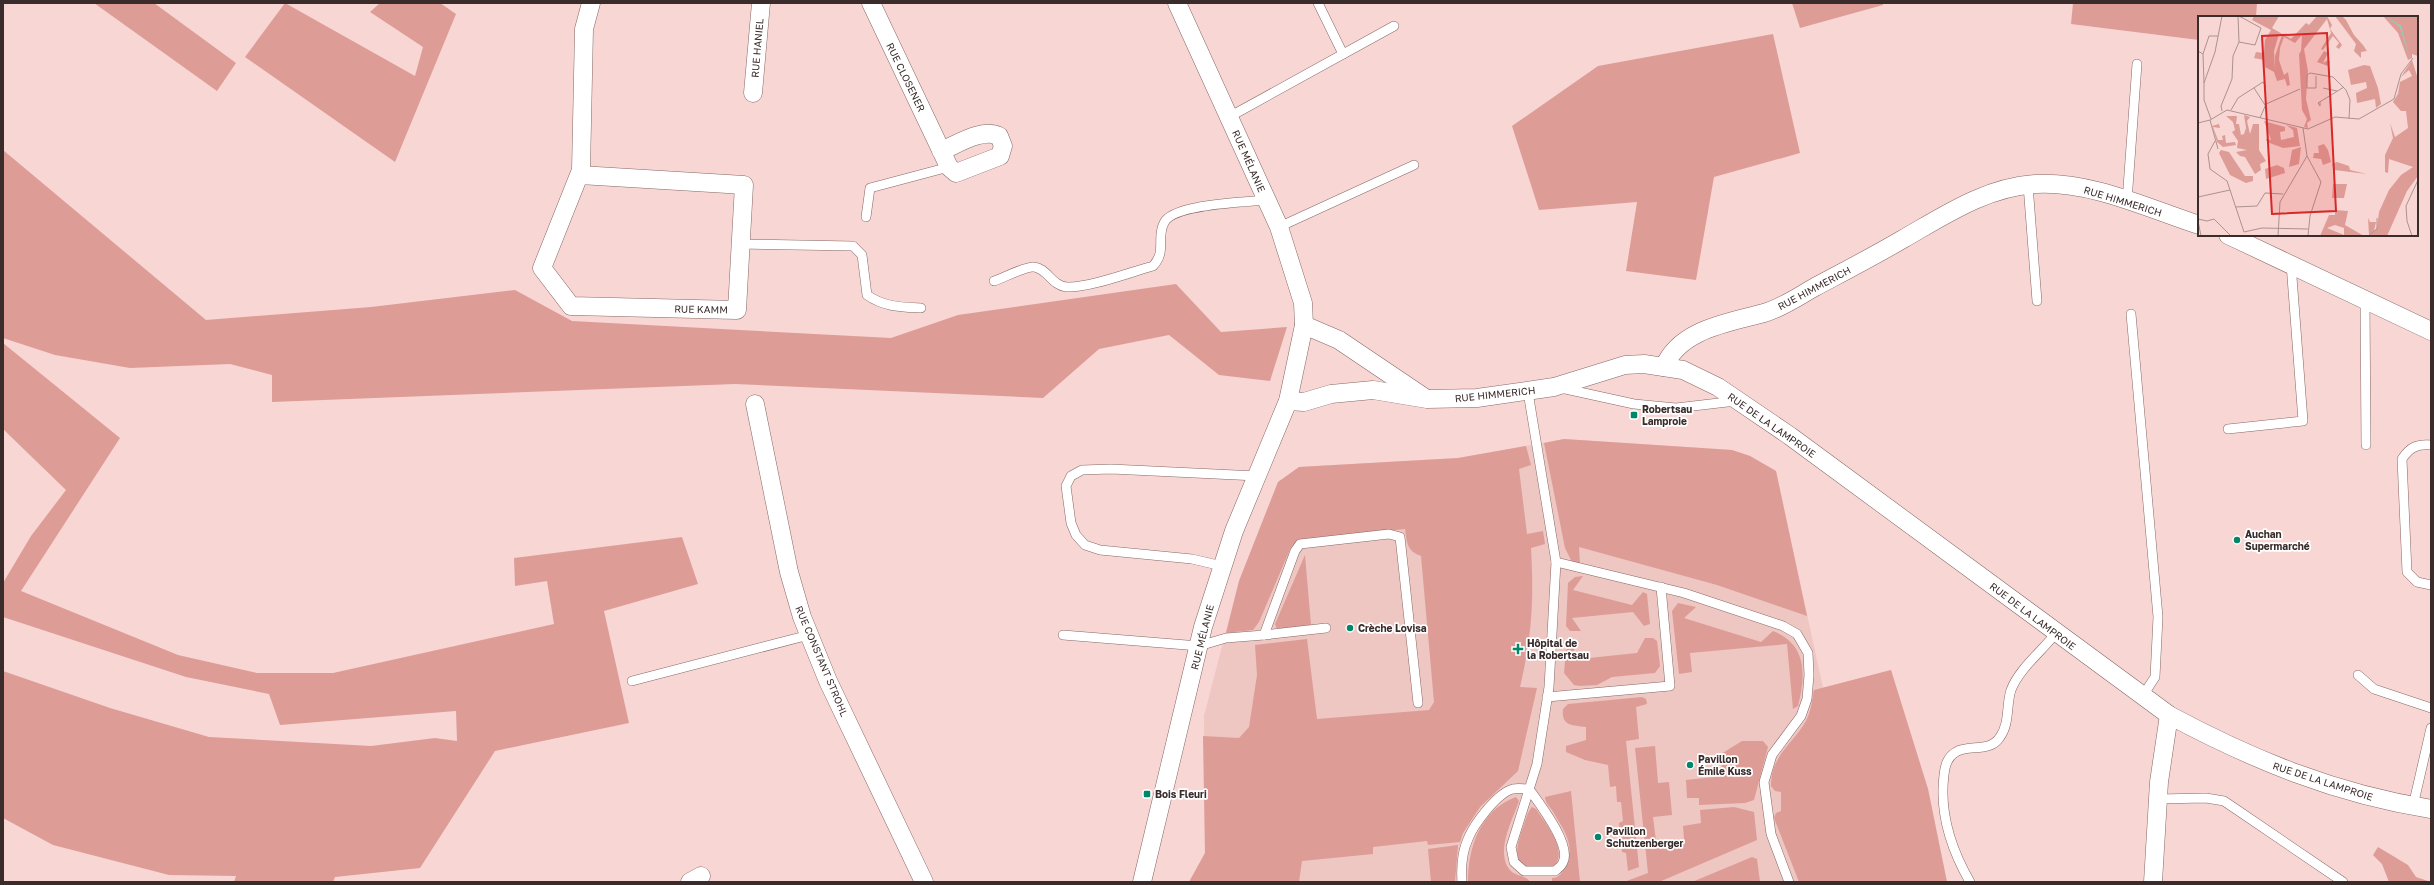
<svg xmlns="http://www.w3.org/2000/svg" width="2434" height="885" font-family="'Golos Text',sans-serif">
	<rect width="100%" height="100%" fill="#f8d6d3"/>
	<polygon fill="#eec6c2" points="1564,439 1732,450 1750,456 1776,471 1823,688 1891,670 1928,789 1947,882 1189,882 1205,853 1204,716 1239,581 1278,482 1299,467 1458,458"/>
	<g fill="#de9c97">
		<polygon points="94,3 154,3 236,63 217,91"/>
		<polygon points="285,3 415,76 423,47 370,12 380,3 440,3 456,14 395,162 245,57"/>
		<polygon points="1792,3 1883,3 1883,5 1800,28"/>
		<polygon points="2073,3 2257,3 2256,17 2199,17 2199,40 2071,24"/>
		<polygon points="1773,34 1800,153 1714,177 1696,280 1626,271 1637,202 1539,210 1512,126 1598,66"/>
		<polygon points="3,150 206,320 371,307 515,290 572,321 891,338 958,315 1176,284 1221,332 1287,327 1270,381 1219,375 1169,335 1099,349 1043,398 735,384 272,402 272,375 230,364 130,368 55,355 3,338"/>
		<polygon points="3,343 120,438 21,591 178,655 257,673 333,673 554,624 547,581 515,586 514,558 682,537 698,584 604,611 629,723 495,751 420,868 335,877 333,882 234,882 236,876 169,875 53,845 3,818 3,671 110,708 209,737 371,746 435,738 457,741 456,711 280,725 269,694 186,677 3,617 3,583 31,536 66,490 3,429"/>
		<polygon points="1564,439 1732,450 1750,456 1776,471 1807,616 1717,585 1579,547 1580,564 1572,562 1565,548 1544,443"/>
		<path d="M1526,446L1531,465L1519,469L1527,534L1543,531L1545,544L1531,548C1534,601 1532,635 1520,687L1537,688L1518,771L1480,807L1463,833L1460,842L1428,845L1427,841L1373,847V854L1302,861L1299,882H1189L1205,853L1203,736L1239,738L1249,727L1257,675L1255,645L1307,639L1317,719L1429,710L1434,702L1421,556C1407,551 1407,543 1405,529L1299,540L1291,547L1259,622L1253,630L1226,633L1239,581L1278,482L1299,467L1458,458Z"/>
		<polygon points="1305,555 1311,625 1277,629 1275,624"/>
		<polygon points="1583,576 1573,590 1632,605 1643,592 1647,594 1650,624 1644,626 1633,612 1572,618 1581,631 1570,631 1566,626 1568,583 1575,577"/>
		<path d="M1678,603L1696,607L1684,618L1761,642L1773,631C1807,644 1806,675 1798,706L1793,709L1787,644L1690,653L1692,672L1679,674L1672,611Z"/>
		<polygon points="1645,638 1653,638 1657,641 1660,666 1655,673 1612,677 1597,685 1580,686 1574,685 1564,673 1566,650 1572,644 1576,645 1570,660 1637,653"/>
		<path d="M1891,670L1928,789L1947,882H1799L1774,818L1776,813L1781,811V792L1775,791L1771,786C1771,755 1793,744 1806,721C1811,711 1812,701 1814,690Z"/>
		<path d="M1642,697L1646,699L1647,704L1636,707L1639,739L1626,741L1639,867L1628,871L1626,853L1622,852L1619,823L1623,821L1621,802H1617L1616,786L1610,787L1608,765L1585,760L1566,752V746L1586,740V727C1572,725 1561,726 1563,709L1568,704Z"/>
		<polygon points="1742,741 1763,741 1768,747 1754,800 1745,803 1699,805 1699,798 1687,798 1686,780 1723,776 1721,754"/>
		<polygon points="1655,746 1658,783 1669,782 1672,815 1653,817 1656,841 1684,839 1683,826 1701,823 1700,810 1734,807 1754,812 1757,840 1659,882 1624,882 1648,873 1635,748"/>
		<path d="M1571,791L1580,882H1552V878C1559,878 1562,873 1565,867C1577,845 1563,829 1552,810C1549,806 1545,802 1545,797Z"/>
		<path d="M1516,797L1519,801C1513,819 1493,855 1512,872C1517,876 1527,876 1530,882H1468C1468,848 1480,810 1516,797Z"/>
		<path d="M1532,807L1536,809C1545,823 1569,850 1554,866C1520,871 1510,865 1522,830C1525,823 1527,812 1532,807Z"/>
		<polygon points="1458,845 1455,882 1431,882 1428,849"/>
		<polygon points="2378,847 2408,865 2416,877 2431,882 2389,882 2382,864 2373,855"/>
		<polygon points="1752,857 1757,859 1760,882 1692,882"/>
	</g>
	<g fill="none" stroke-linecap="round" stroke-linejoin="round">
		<defs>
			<g id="service">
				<polyline points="1318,3 1343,54"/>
				<polyline points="1229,117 1394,26"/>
				<polyline points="2028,185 2037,301"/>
				<polyline points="2127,201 2137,64"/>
				<polyline points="866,217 870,188 949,167"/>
				<polyline points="1279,227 1414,165"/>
				<path d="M741,244L853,246L862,255L867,295C884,307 901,307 921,308"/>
				<path d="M994,281C1003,278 1026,266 1034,267C1047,268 1052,286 1067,287C1089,288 1131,272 1153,266C1167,251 1156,238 1164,223C1172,204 1246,202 1266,200"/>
				<polyline points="2365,300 2366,445"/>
				<polyline points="2131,314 2158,617 2155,677 2142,697"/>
				<polyline points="1561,388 1634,404 1676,408 1736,401"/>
				<polyline points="2228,429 2303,421 2291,264"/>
				<path d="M2431,445C2417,444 2410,447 2402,459L2407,572L2417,582L2431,585"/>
				<polyline points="1556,562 1684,593 1783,626 1797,634 1808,653 1809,675 1807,699 1801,716 1772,755 1764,782 1771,834 1789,882"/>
				<polyline points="1222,566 1192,559 1100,550 1085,545 1076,535 1071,523 1066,486 1071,476 1082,470 1111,469 1257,476"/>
				<polyline points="1063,635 1199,646 1226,638 1264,635 1295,551 1300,544 1389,534 1400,537 1418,703"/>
				<polyline points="1264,635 1326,628"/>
				<polyline points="2358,675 2374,689 2431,708"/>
				<polyline points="632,681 809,635"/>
				<polyline points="1547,697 1670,686 1661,587"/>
				<polyline points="2158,799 2206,798 2224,801 2343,882"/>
				<polyline points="2413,806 2431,728"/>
				<path d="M1462,882C1461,868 1462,852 1468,839C1474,824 1497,793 1513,789C1518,788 1524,789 1529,789C1539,803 1572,845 1563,862C1562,866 1557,869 1555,871H1524L1514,862L1511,847L1537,764L1549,687L1556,562L1528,392"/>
				<path d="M1970,882C1951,849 1939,814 1944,775C1945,766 1947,757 1956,752C1969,744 1990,753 2000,737C2010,723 2006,705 2011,690C2019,669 2042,651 2056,633"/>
			</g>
			<g id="minor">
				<path d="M871,3L949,167L956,173L1000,156L1003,146L999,136C982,128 958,144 941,151"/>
				<polyline points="753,93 761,3"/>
				<polyline points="580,175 744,185 737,310 571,306 542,268 581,170 584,29 591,3"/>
				<polyline points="2228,235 2431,331"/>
				<polyline points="1304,325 1339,340 1425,398"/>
				<path d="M1664,367C1680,329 1728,323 1764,313C1782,308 1799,296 1815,287C1845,271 1874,256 1903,239C1945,215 1986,187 2036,184C2091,181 2147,208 2199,225"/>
				<path d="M1288,401L1304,402L1331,394L1373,390L1427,399L1477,398L1554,387L1625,365L1644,364L1683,370L1718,387L1790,436L2169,715C2253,760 2336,794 2431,809"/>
				<polyline points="755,404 789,572 802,617 828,681 924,882"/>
				<polyline points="690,882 701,876"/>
				<polyline points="1142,882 1203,627 1234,531 1288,401 1304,325 1303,303 1279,227 1177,3"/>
				<polyline points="2153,882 2159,782 2169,715"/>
			</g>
		</defs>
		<use href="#service" stroke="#866866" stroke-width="10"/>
		<use href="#minor" stroke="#866866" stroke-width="19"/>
		<use href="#service" stroke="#fff" stroke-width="9"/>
		<use href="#minor" stroke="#fff" stroke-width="18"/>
	</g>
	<g fill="#008669" stroke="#fff" stroke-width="1.5">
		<rect x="1630" y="411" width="8" height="8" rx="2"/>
		<circle cx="2237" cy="540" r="4"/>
		<circle cx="1350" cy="628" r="4"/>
		<path d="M1516 643h4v4h4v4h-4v4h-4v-4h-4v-4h4z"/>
		<circle cx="1690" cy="765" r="4"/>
		<rect x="1143" y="790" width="8" height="8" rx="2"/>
		<circle cx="1598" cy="837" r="4"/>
	</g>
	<g text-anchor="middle" stroke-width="3.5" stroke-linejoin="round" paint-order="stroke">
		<g font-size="10" fill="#392c2b" stroke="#fff">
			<text transform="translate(757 48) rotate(-85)" y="4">RUE HANIEL</text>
			<text transform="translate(906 77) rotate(64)" y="4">RUE CLOSENER</text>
			<text transform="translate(1249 161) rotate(66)" y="4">RUE MÉLANIE</text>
			<text transform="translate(2123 201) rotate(17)" y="4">RUE HIMMERICH</text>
			<text transform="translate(1814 288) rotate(-28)" y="4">RUE HIMMERICH</text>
			<text transform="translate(701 309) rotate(1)" y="4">RUE KAMM</text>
			<text transform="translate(1495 394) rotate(-6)" y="4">RUE HIMMERICH</text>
			<text transform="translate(1772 425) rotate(35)" y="4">RUE DE LA LAMPROIE</text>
			<text transform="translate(2033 616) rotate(37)" y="4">RUE DE LA LAMPROIE</text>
			<text transform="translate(1202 637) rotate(-76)" y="4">RUE MÉLANIE</text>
			<text transform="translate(822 661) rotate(67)" y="4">RUE CONSTANT STROHL</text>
			<text transform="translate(2323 781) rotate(18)" y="4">RUE DE LA LAMPROIE</text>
		</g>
		<g font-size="10" font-weight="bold" fill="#392c2b" stroke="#fff" text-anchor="start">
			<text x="1642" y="413">Robertsau<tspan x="1642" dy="12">Lamproie</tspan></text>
			<text x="2245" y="538">Auchan<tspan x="2245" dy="12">Supermarché</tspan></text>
			<text x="1358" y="632">Crèche Lovisa</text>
			<text x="1527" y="647">Hôpital de<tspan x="1527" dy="12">la Robertsau</tspan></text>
			<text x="1698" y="763">Pavillon<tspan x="1698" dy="12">Émile Kuss</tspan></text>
			<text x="1155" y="798">Bois Fleuri</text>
			<text x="1606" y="835">Pavillon<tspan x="1606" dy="12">Schutzenberger</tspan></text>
		</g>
	</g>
	<g transform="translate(2198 16)">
		<rect width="220" height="220" fill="#f8d6d3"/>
		<path d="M56,0H81L74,12L93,23L108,7L111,9L119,0H129L134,9L132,13L144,29L141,33L138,31L141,27L135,20L125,34L123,33L133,17L129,3L106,33L110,55L108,83L113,104L109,107L110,112L106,111L109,103L104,94L101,38L103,35L104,19L97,27L86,21L82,32L81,44L86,59L90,56L92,69L89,70L87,63L79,65L76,56L67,51L66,44L56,42L58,36L66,37L67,24L73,14L54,4ZM81,18L84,19L77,40V53L76,35ZM137,0H144L148,4L156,19L165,29L169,35L163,36V42L156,35L158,28ZM185,0H220V40L214,38V42L210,44L200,17ZM126,35L130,37L125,47L130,44L132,46L130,50L119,46ZM214,44L220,63V160L209,175L189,220H171L179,212L181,196L191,174L203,159L215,151L191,143L190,157L187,156V139L195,122L192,107L197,121L210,112L208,95H203L195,86L200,78L202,66L214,60L211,54L203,61ZM166,49L172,50L180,72L183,88L178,92L177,83L159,87L158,77L169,72L168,66L153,69L150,54ZM46,99L52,101L49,105L52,118L55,108H61V134L68,145L62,148L63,154L57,158L47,141L42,140L38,136L49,134L39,132L40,125L34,116L37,114L35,106L28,100H39L38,108H41L43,119L46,118L48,112ZM66,105L87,111V115L82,116L83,124L96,121L95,114L88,109L99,112L102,130L85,132L69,126L68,123L73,124ZM21,108L22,112L15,111L20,124H25L24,120L27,119L28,127L37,126L38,129L25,131L19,126L14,110ZM126,128L130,134L133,146L125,149L123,143L115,142L116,137H121L120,130ZM103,131L101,148L91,151L94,134ZM23,134L31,136L47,160H55V165L48,167L32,159L21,137ZM139,146L151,150L152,154L169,158L136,154L134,148ZM79,149L86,152L87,157L68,163L67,153ZM135,168H149L146,182H134ZM137,194L150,195L147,209L166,220H122L131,199H137ZM137,209L146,212V219L129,212ZM170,202L172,206H178L176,215L171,219Z" fill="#de9c97" fill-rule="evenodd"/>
		<path d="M188,0L203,10L212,44L202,11Z" fill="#7edbbd"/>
		<path fill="none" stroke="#ac9290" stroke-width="1" d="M41,26L57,29L63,12L41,0M0,35L5,38L6,67M5,38L11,20H20M118,60V72H109V59L112,57L135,61L148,74L152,84L151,103M56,72L67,89M125,72L139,75M122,86V90L120,87L146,71M33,94L40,82L65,66L68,71M24,95L23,90L34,63L35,40L41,26L40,0M62,102L68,88L102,73M13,103L6,84V67L17,36L24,0M12,104L20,133M0,107L12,104L29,94L110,113L137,101L161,103L196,83L203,58L215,42M105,112L109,140L123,166L112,200L110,220M17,125L10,138L12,153L29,165L46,216L64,212L110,213M0,181L32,174M37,191L59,190L67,177L85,178M0,203L9,205L16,203L33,220M0,205L3,220M80,220L82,186L109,140M170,220L179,213V202M214,220L209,205L208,190L220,164"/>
		<path fill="#d62828" fill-opacity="0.15" stroke="#d62828" stroke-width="2" d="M129,17L138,195L74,198L64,20Z"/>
		<rect width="220" height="220" fill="none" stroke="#392c2b" stroke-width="2"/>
	</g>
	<rect width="2434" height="885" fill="none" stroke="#392c2b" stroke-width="8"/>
</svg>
